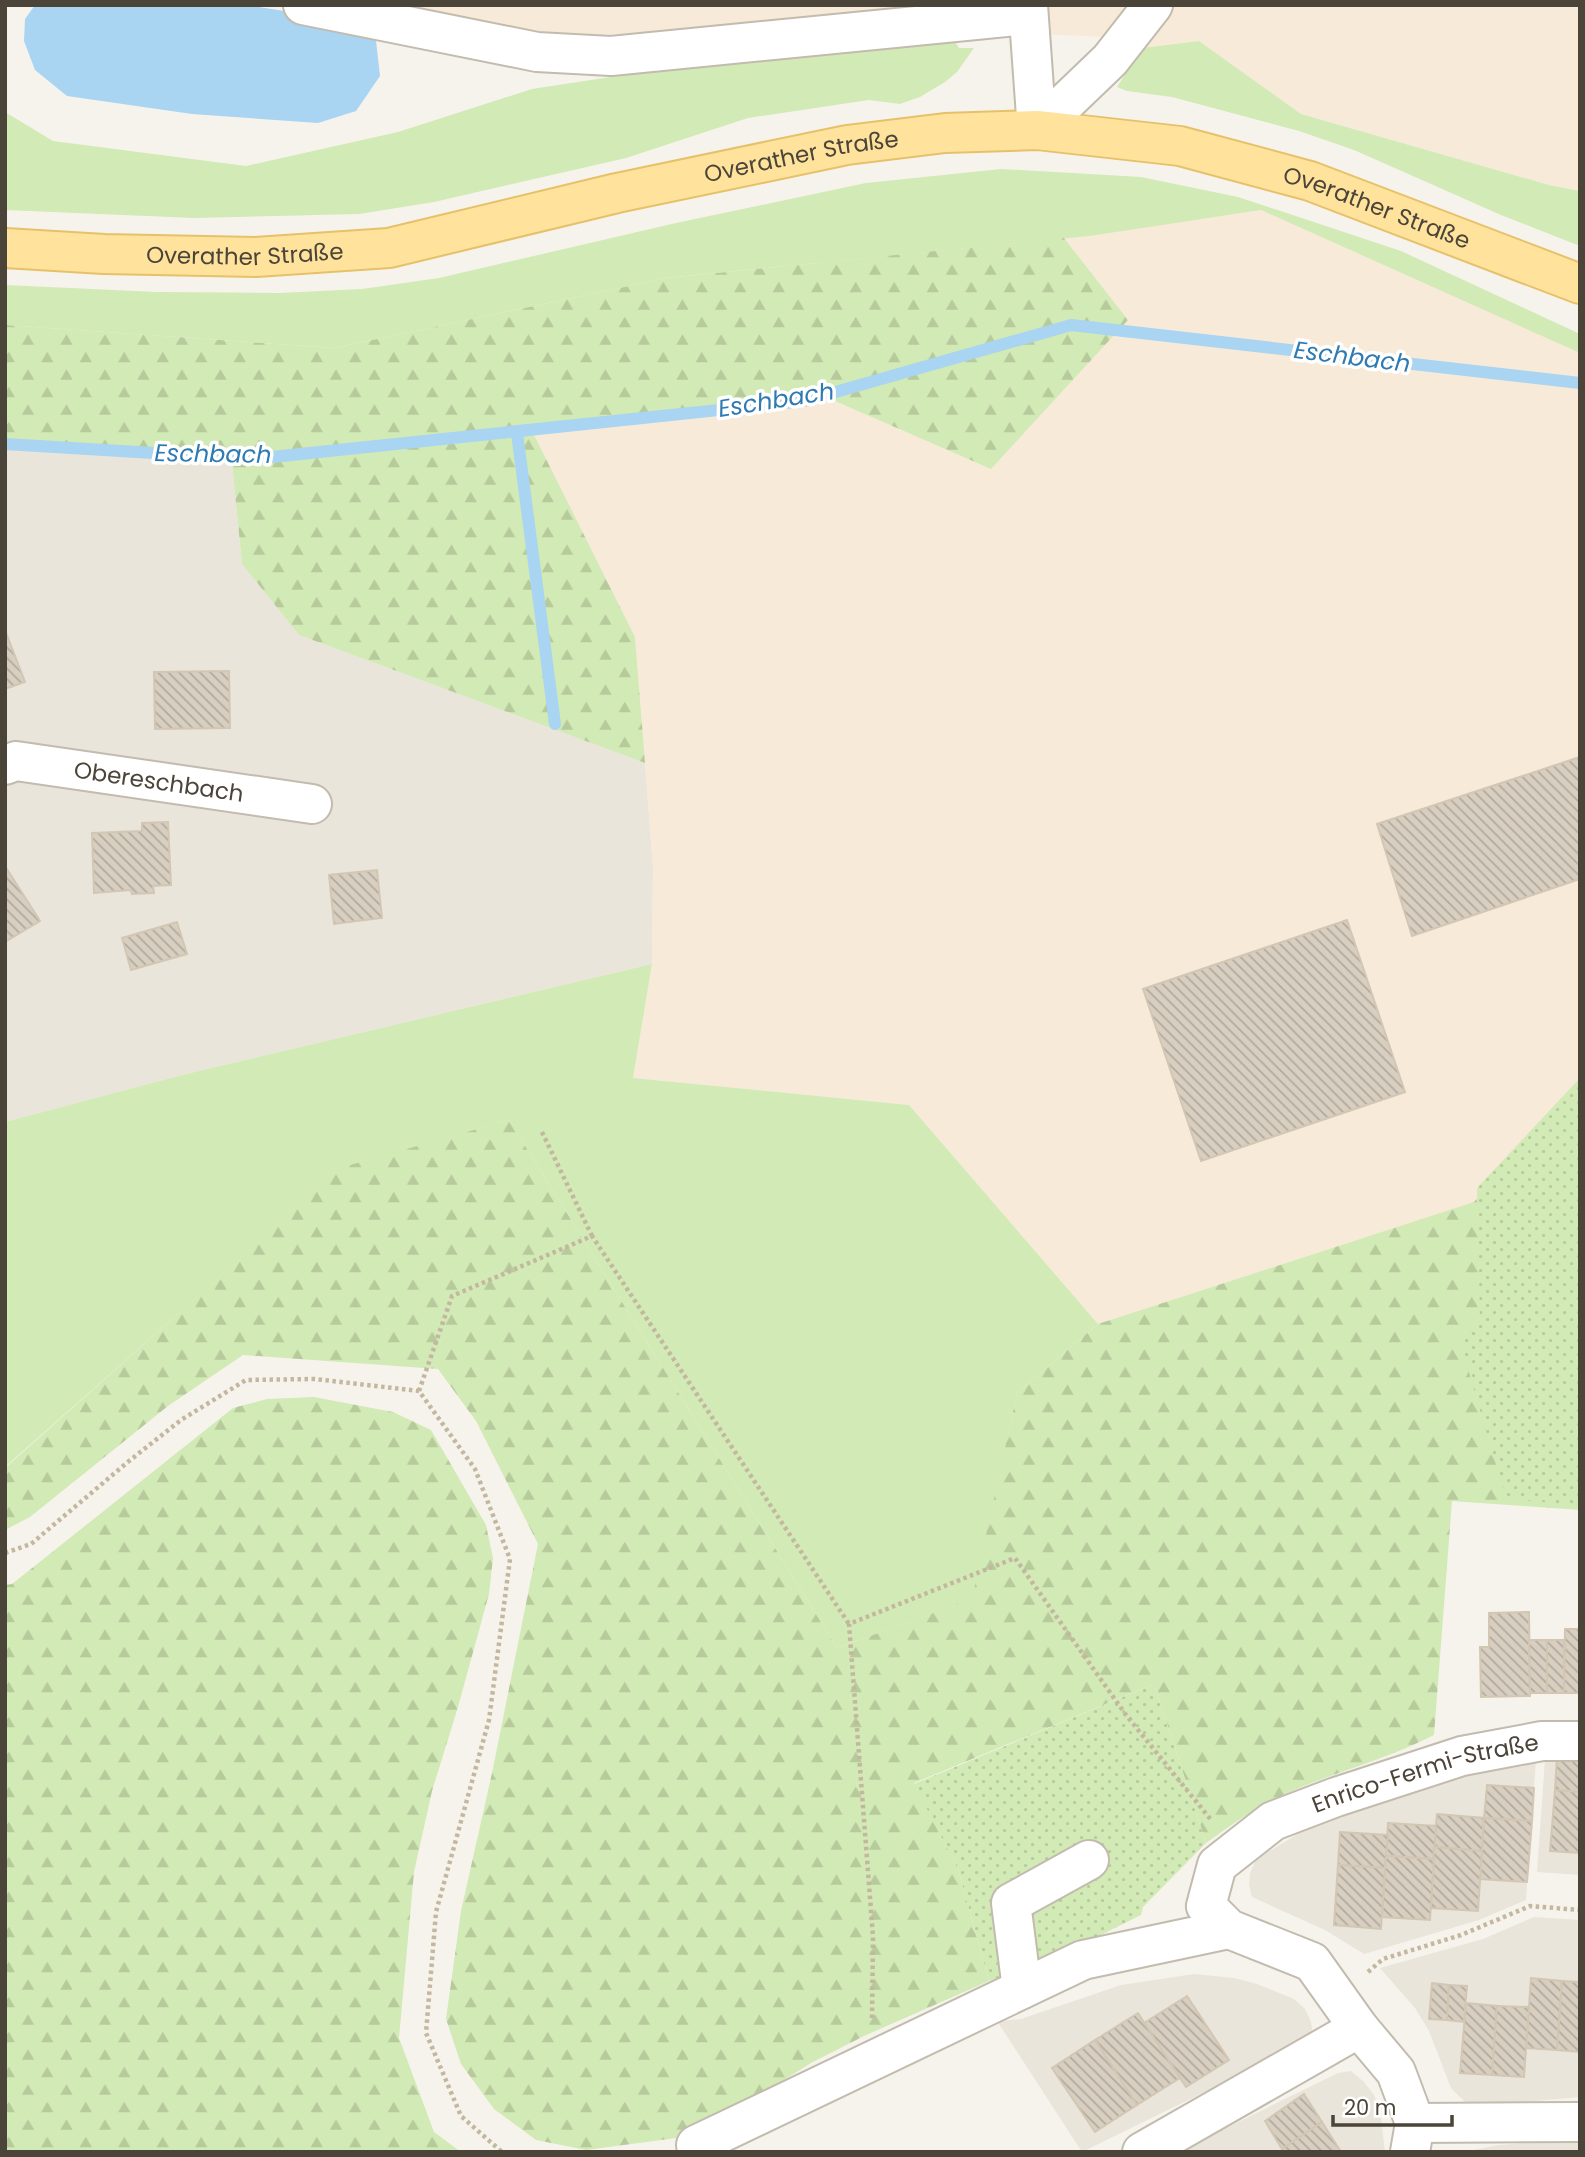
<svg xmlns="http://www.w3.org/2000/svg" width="1585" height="2157" font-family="Poppins,sans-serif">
	<defs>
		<pattern id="forest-firs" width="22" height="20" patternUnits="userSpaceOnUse" patternTransform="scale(1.75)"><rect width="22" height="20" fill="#d2eab5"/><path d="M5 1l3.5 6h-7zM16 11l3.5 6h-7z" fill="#b6ca9c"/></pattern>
		<pattern id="park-dots" width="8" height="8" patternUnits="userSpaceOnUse" patternTransform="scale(1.75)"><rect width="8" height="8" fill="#d2eab5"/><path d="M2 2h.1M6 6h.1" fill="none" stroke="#b6ca9c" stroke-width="1.8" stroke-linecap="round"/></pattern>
		<pattern id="building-back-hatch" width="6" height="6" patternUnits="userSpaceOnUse" patternTransform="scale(1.75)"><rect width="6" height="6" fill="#d8cfc1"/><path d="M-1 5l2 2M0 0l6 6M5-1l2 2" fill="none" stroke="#b1aa9e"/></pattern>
	</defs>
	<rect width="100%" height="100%" fill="#f6f3ec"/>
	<g fill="#eae5da">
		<polygon points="5,441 231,453 242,564 299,635 645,763 653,866 652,964 182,1075 5,1122"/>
		<polygon points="1580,1756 1580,1875 1537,1872 1545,1759"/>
		<polygon points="1536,1759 1526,1900 1479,1920 1364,1954 1325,1930 1252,1897 1249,1885 1250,1873 1255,1862 1265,1854 1307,1828 1380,1800 1471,1771"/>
		<polygon points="1534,1917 1580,1920 1580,2097 1478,2106 1465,2102 1451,2088 1429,2031 1415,2008 1380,1968 1483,1939"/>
		<polygon points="1194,1974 1234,1978 1257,1984 1294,1999 1305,2009 1311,2022 1313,2034 1309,2041 1082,2152 997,2021 1021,2019 1121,1985"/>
		<polygon points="1351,2071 1364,2082 1374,2095 1380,2110 1385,2152 1177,2152 1338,2073"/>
		<polygon points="1580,2139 1580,2152 1462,2152 1499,2145"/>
	</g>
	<g fill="#f7ead8">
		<polygon points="373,5 1580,5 1580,191 1549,185 1301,114 1199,41 1142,48 1131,38 958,31 524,35"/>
		<polygon points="1261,210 1580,353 1580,1083 1474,1202 1098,1324 909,1105 633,1078 652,964 653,866 635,637 529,427 828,398 991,469 1128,320 1064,238"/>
	</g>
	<g fill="#d2eab5">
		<polygon points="954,40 959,48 974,48 957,72 945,82 920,97 900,104 869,100 748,118 626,158 434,202 359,214 194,218 5,210 5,112 53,141 246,166 398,132 532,89 676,67"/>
		<polygon points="1199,41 1301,114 1549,185 1580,191 1580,246 1501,215 1354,150 1299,131 1172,97 1127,91 1117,87 1142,48"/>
		<polygon points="1001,169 1141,177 1238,197 1401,251 1580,334 1580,353 1261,210 1089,236 667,278 334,348 5,325 5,285 157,292 279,293 362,289 439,278 676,223 866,183"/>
		<polygon points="652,964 633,1078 909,1105 1098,1324 1017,1393 973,1599 837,1648 509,1120 343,1168 5,1467 5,1122 182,1075"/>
	</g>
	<g fill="url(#forest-firs)">
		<polygon points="1064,238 1128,320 991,469 828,398 530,427 635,637 645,763 299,635 242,564 231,453 5,441 5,325 334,348 667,278"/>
		<path d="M1580,1083V1510L1452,1501L1434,1735C1386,1760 1333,1772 1283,1795C1255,1807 1230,1826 1206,1843L1154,1684L914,1783L958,1869L989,1981L864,2036L811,2063L768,2090L684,2137L586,2150L536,2140L494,2109L461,2064L446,2019L461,1911L492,1773L538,1544L476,1421L438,1369L243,1355L168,1406L30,1517L5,1530V1468L343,1167L509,1120L837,1648L972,1599L1017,1393L1098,1324L1474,1202Z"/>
		<polygon points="314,1397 393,1412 431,1430 486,1525 493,1558 489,1594 458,1707 432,1791 414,1872 399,2038 434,2132 461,2152 5,2152 5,1585 12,1584 233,1408 267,1399"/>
	</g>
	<g fill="url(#park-dots)">
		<polygon points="1580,1078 1580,1505 1506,1499 1461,1345 1480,1322 1477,1188"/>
		<polygon points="1154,1684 1206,1843 1143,1907 1141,1915 1071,1950 989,1981 958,1869 914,1784"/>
	</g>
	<polygon fill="#a9d4f2" points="35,5 246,5 349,21 375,32 380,76 356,111 318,123 192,114 67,96 35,70 24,41 25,19"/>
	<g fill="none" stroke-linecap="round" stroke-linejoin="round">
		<g stroke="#a9d4f2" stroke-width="12">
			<polyline points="517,433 555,724"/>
			<polyline points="5,444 253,459 804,401 1071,325 1580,383"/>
		</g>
	</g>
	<g fill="url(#building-back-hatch)" stroke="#d3c7b4" stroke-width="2">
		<polygon points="5,630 25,682 5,689"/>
		<polygon points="229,671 230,728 155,729 154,672"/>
		<polygon points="1580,757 1580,879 1412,936 1377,824"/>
		<polygon points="168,822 171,885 153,886 154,893 132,894 131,890 94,893 92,833 142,831 142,823"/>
		<polygon points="5,866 40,921 5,942"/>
		<polygon points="377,870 382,918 334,924 329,875"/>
		<polygon points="1347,920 1405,1092 1201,1161 1143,989"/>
		<polygon points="177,922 187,954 131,970 122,938"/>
		<polygon points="1529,1612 1530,1696 1481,1697 1480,1647 1489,1647 1489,1613"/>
		<polygon points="1565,1629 1580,1629 1580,1693 1564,1693"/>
		<polygon points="1529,1640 1547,1640 1547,1693 1530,1693"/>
		<rect x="1547" y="1640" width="17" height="53"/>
		<polygon points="1557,1757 1580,1758 1580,1792 1555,1790"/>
		<polygon points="1487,1785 1534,1788 1532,1821 1484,1818"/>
		<polygon points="1555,1790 1580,1792 1580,1853 1550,1851"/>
		<polygon points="1437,1814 1484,1818 1482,1851 1434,1847"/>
		<polygon points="1484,1818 1532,1821 1527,1882 1480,1879"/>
		<polygon points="1388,1823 1436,1826 1434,1859 1386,1856"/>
		<polygon points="1340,1832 1388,1835 1385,1868 1338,1865"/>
		<polygon points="1434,1847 1482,1851 1478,1911 1431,1908"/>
		<polygon points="1386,1856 1434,1859 1430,1920 1382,1917"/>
		<polygon points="1338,1865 1385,1868 1381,1929 1334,1925"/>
		<polygon points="1531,1978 1562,1981 1557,2050 1526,2048"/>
		<polygon points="1562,1981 1580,1982 1580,2052 1557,2050"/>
		<polygon points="1432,1983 1449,1985 1447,2020 1429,2019"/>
		<polygon points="1449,1985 1467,1986 1464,2022 1447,2020"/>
		<polygon points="1187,1996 1229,2060 1186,2087 1144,2023"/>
		<polygon points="1466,2003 1497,2006 1492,2075 1460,2073"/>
		<polygon points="1497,2006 1529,2007 1524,2077 1492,2075"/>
		<polygon points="1138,2013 1180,2078 1137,2105 1095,2040"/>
		<polygon points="1095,2040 1137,2105 1095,2132 1052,2068"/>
		<polygon points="1304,2094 1322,2122 1282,2149 1265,2121"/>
		<polygon points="1322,2122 1341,2152 1284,2152 1282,2149"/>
	</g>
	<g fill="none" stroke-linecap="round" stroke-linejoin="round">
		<defs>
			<g id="minor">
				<polyline points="303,5 537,52 611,56 1028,15"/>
				<polyline points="1028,5 1037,130"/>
				<polyline points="1037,130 1110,60 1153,5"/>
				<path id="s1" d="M5,765L16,761L312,804"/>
				<polyline points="1022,1989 1011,1903 1089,1860"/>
				<polyline points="1415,2123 1580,2122"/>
				<polyline points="696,2145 1083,1960 1229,1929"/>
				<polyline points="1142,2152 1359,2028"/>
				<path id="s2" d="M1410,2152L1415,2123L1396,2072L1359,2028L1312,1962L1229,1929L1206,1906L1217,1865L1273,1821L1336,1797L1462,1756L1542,1741H1580"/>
			</g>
			<g id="major">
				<path id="s3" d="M5,248L104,254L256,257L389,248L617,193L847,145L945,133L1037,130L1180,146L1310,181L1580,284"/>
			</g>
		</defs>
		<use href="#minor" stroke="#c2bbae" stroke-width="42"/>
		<use href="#major" stroke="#e6c16a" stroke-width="42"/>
		<g stroke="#c4b79f" stroke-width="4.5" stroke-dasharray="3.5 3.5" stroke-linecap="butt">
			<polyline points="542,1132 592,1236"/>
			<polyline points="419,1391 452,1296 592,1236 849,1624"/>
			<polyline points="5,1553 31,1544 129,1461 181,1420 246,1380 315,1379 419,1391 475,1469 510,1559 489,1720 436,1912 426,2033 461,2116 502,2152"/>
			<polyline points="1368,1972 1383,1959 1461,1935 1530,1906 1580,1910"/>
			<polyline points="872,2018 873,1937 849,1624 1015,1558 1126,1715 1212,1821"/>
		</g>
		<use href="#minor" stroke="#fff" stroke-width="38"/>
		<use href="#major" stroke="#ffe39c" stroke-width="38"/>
	</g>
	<g text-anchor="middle" stroke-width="7" stroke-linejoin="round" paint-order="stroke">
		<g font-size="23" fill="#4b4439" stroke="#fff">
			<text dy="8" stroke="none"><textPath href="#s3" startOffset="807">Overather Straße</textPath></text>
			<text dy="8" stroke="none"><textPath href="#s3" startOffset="1395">Overather Straße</textPath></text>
			<text dy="8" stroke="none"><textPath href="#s3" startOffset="240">Overather Straße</textPath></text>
			<text dy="8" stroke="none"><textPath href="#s1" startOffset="156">Obereschbach</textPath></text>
			<text dy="8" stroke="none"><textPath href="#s2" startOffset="618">Enrico-Fermi-Straße</textPath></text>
		</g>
		<g font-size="24" font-style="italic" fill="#2e7ab2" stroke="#fff">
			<text transform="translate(1352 357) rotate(7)" y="8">Eschbach</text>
			<text transform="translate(776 400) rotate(-9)" y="8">Eschbach</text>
			<text transform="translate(213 454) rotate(1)" y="8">Eschbach</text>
		</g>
	</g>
	<rect width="1585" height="2157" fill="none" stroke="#4b4439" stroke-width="14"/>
	<path d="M1333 2115v10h119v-10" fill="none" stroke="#4b4439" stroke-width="3.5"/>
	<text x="1344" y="2115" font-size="21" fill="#4b4439" stroke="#ffffff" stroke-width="5" paint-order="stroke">20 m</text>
</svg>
